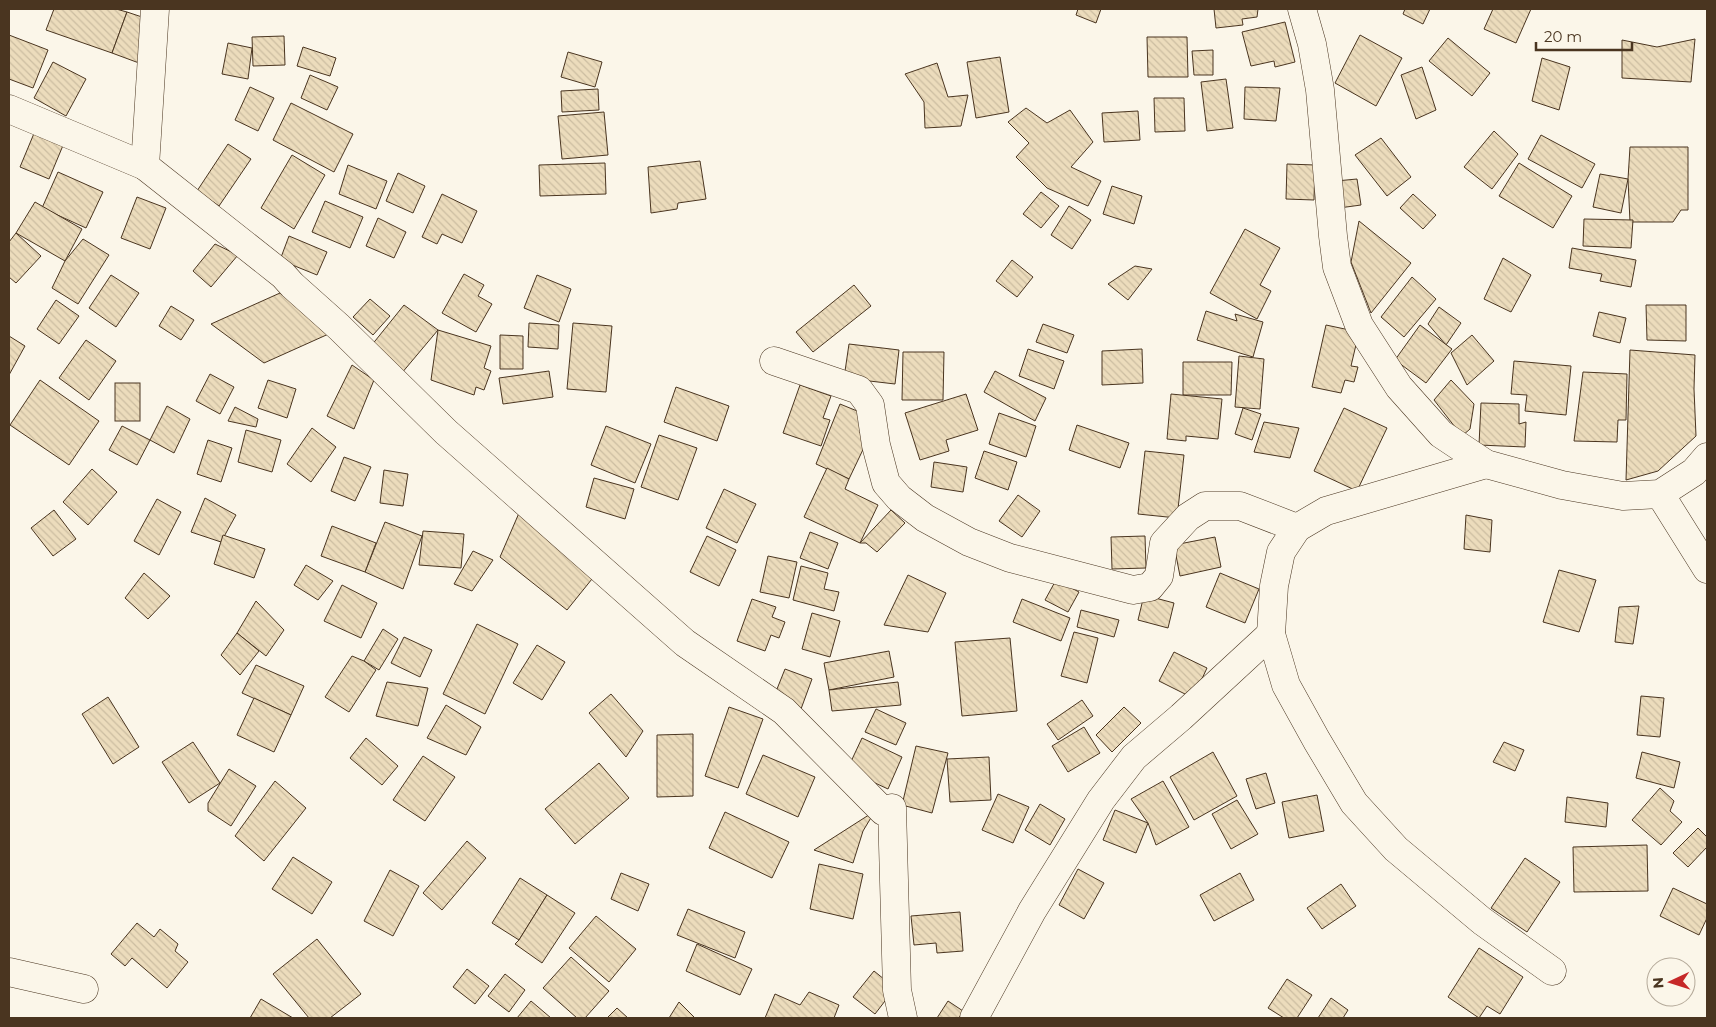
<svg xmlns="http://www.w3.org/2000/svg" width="1716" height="1027" font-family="Montserrat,sans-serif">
	<defs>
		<pattern id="building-back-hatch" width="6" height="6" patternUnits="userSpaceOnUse" patternTransform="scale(1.25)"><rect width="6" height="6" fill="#ecdcbc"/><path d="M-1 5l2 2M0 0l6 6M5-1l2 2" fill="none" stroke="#ccbda1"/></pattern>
	</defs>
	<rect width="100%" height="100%" fill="#fbf6e9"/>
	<g fill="url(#building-back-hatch)" stroke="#4a3520">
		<polygon points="54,9 116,9 127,12 112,53 46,30"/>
		<polygon points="1078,9 1101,9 1096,23 1076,15"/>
		<polygon points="1214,9 1258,9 1257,17 1242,19 1243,25 1216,28"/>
		<polygon points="1405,9 1430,9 1423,24 1403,14"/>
		<polygon points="1493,9 1531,9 1516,43 1484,29"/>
		<polygon points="127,12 151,20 139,63 112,53"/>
		<polygon points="1285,22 1295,62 1275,67 1274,61 1251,66 1242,32"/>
		<polygon points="9,35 48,50 33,88 9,79"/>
		<polygon points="1360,35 1402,58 1376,106 1335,83"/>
		<polygon points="284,36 285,65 253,66 252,37"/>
		<polygon points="1147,37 1187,37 1188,77 1148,77"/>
		<polygon points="1448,38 1490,73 1472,96 1429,61"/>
		<polygon points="1695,39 1691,82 1622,78 1622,40 1657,47"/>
		<polygon points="228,43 252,48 248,79 222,74"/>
		<polygon points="303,47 336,58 330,76 297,66"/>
		<polygon points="1213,50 1213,75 1194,75 1192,51"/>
		<polygon points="568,52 602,62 595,87 561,77"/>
		<polygon points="1000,57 1009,112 976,118 967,62"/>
		<polygon points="1542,58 1570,67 1559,110 1532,101"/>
		<polygon points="53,62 86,79 66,116 34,98"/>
		<polygon points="937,63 948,97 968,95 961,126 925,128 924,102 905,74"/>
		<polygon points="1422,67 1436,110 1416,119 1401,75"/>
		<polygon points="310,75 338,87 327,110 301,98"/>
		<polygon points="1226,79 1233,128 1207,131 1201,82"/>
		<polygon points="250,87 274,98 258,131 235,120"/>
		<polygon points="1245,87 1280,88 1276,121 1244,119"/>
		<polygon points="598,89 599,110 562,112 561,91"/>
		<polygon points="1154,98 1184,98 1185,131 1155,132"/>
		<polygon points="291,103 353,134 334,172 273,140"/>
		<polygon points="1026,108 1047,123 1070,110 1093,142 1071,167 1101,181 1088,206 1047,188 1016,157 1029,143 1008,122"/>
		<polygon points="1138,111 1140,140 1104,142 1102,113"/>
		<polygon points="604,112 608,155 562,159 558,116"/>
		<polygon points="35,131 64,143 49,179 20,167"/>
		<polygon points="1494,131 1518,154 1492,189 1464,167"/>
		<polygon points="1541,135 1595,164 1582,188 1528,159"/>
		<polygon points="1381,138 1411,177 1387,196 1355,155"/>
		<polygon points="228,144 251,159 219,206 197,191"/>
		<polygon points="1630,147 1688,147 1688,210 1681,210 1673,222 1630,222 1628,179"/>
		<polygon points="292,155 325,175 294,229 261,208"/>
		<polygon points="700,161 706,199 678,203 677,209 651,213 648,167"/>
		<polygon points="605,163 606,194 540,196 539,165"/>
		<polygon points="1519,163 1572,196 1553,228 1499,196"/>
		<polygon points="1287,164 1315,165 1314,200 1286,199"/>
		<polygon points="348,165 387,181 376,209 339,194"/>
		<polygon points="58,172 103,192 86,228 42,208"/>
		<polygon points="398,173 425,186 413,213 386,201"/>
		<polygon points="1600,174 1628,179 1621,213 1593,207"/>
		<polygon points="1357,179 1361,205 1339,208 1336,181"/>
		<polygon points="1112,186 1142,196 1134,224 1103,214"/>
		<polygon points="1041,192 1059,206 1041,228 1023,214"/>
		<polygon points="442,194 477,211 462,243 442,234 437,244 422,237"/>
		<polygon points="1413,194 1436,215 1423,229 1400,208"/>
		<polygon points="137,197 166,208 150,249 121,238"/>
		<polygon points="325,201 363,217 350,248 312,232"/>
		<polygon points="35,202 82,229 65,261 16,233"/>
		<polygon points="1069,206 1091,220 1072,249 1051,235"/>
		<polygon points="378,218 406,232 394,258 366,246"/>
		<polygon points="1584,219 1633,220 1631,248 1583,246"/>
		<polygon points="1359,221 1411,263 1371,313 1351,262"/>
		<polygon points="1245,229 1280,248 1260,285 1271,291 1257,319 1210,293"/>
		<polygon points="16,233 41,256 16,283 9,277 9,242"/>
		<polygon points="289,236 327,252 317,275 280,260"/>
		<polygon points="83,239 109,255 78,304 52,288 65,261"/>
		<polygon points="215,244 238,255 211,287 193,271"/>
		<polygon points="1572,248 1636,260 1631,287 1600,281 1602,274 1569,268"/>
		<polygon points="1503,258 1531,275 1511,312 1484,299"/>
		<polygon points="1012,260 1033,277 1017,297 996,281"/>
		<polygon points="1135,266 1152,269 1128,300 1108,284"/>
		<polygon points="464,274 484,285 478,296 492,304 476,332 442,313"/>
		<polygon points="111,275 139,293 116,327 89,308"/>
		<polygon points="537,275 571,289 559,322 524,308"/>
		<polygon points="1412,277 1436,299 1404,337 1381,317"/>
		<polygon points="854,285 871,306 813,352 796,332"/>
		<polygon points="280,293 333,332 264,363 211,324"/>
		<polygon points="370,299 390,316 373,335 353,317"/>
		<polygon points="56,300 79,316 59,344 37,329"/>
		<polygon points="404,305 438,330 401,374 371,346"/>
		<polygon points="1646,305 1686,305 1686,341 1647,340"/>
		<polygon points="171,306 194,320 181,340 159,326"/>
		<polygon points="1439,307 1461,323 1446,345 1428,324"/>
		<polygon points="1206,311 1237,321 1235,314 1263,322 1253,357 1197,340"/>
		<polygon points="1599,312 1626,318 1620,343 1593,336"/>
		<polygon points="529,323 559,325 558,349 528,347"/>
		<polygon points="573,323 612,326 606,392 567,389"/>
		<polygon points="1043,324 1074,335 1067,353 1036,342"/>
		<polygon points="1326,325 1359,332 1351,366 1358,367 1354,382 1345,380 1341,393 1312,387"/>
		<polygon points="1420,325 1452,349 1426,383 1395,360"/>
		<polygon points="438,330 491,346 484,368 491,371 484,390 476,387 474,395 431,380"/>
		<polygon points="500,335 523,336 523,369 500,369"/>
		<polygon points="1472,335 1494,361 1467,385 1451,353"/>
		<polygon points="9,336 25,346 9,375"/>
		<polygon points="86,340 116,361 89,400 59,378"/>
		<polygon points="849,344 899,350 895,384 844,378"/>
		<polygon points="1028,349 1064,361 1054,389 1019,376"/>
		<polygon points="1142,349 1143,383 1102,385 1102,351"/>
		<polygon points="1630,350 1695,355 1694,389 1696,436 1658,471 1626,480"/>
		<polygon points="903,352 944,352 943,400 902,400"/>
		<polygon points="1239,356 1264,359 1260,409 1235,407"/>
		<polygon points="1514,361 1571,366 1566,415 1525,411 1527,395 1511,394"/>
		<polygon points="1183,362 1232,362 1231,395 1183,395"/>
		<polygon points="352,365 374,380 354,429 327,416"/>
		<polygon points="549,371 553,397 503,404 499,378"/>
		<polygon points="995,371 1046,398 1035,421 984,392"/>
		<polygon points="1583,372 1627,374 1626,420 1618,420 1617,442 1574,441"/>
		<polygon points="210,374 234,387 220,414 196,401"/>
		<polygon points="40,380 99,421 69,465 10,425"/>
		<polygon points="268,380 296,389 287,418 258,408"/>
		<polygon points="1451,380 1474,404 1470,429 1462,436 1434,400"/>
		<rect x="115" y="383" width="25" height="38"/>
		<polygon points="800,385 831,396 823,418 830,420 821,446 783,433"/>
		<polygon points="676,387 729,406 717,441 664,422"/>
		<polygon points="966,394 978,430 946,440 949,451 920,460 905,413"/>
		<polygon points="1171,394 1222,399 1218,439 1186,436 1186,441 1167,439"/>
		<polygon points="1481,403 1519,404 1519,424 1526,422 1525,447 1479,445"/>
		<polygon points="840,404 867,415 860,433 868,439 849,479 816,464"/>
		<polygon points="167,406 190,419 174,453 150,440"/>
		<polygon points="235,407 258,419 256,427 228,421"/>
		<polygon points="1243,408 1261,414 1252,440 1235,434"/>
		<polygon points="1344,408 1387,428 1357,491 1314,471"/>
		<polygon points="999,413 1036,426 1026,457 989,444"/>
		<polygon points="1264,422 1299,428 1290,458 1254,452"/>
		<polygon points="1077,425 1129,443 1120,468 1069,450"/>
		<polygon points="122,426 150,440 137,465 109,450"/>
		<polygon points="606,426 651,444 635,483 591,465"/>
		<polygon points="312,428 336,447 311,482 287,464"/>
		<polygon points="246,430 281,440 272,472 238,462"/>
		<polygon points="659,435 697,448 678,500 641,487"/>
		<polygon points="208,440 232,448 221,482 197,474"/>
		<polygon points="984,451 1017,462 1008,490 975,478"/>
		<polygon points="1145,451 1184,455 1177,518 1138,514"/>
		<polygon points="344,457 371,467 355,501 331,491"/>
		<polygon points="934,462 967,467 963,492 931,487"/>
		<polygon points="827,468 849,479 845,489 878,505 860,543 804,517"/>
		<polygon points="92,469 117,492 88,525 63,502"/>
		<polygon points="384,470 408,474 403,506 380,503"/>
		<polygon points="594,478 634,489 625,519 586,507"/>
		<polygon points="724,489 756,504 737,543 706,528"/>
		<polygon points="1018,495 1040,511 1022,537 999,521"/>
		<polygon points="205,498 236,515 221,542 191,532"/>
		<polygon points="157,499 181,512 159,555 134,541"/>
		<polygon points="54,510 76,539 53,556 31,528"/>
		<polygon points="891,510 905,523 877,552 866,543 860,543"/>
		<polygon points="519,513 596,574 567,610 500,557"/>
		<polygon points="1466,515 1492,520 1490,552 1464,549"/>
		<polygon points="385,522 422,536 403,589 365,572"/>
		<polygon points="332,526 376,543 365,572 321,556"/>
		<polygon points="423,531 464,534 461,568 419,565"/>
		<polygon points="810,532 838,543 828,569 800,558"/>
		<polygon points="223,535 265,549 254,578 214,564"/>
		<polygon points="707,536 736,550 719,586 690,572"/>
		<polygon points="1145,536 1146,568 1112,569 1111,537"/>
		<polygon points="1215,537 1221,567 1180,576 1174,545"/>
		<polygon points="473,551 493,560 472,591 454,584"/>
		<polygon points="768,556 797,562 789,598 760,592"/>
		<polygon points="306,565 333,581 318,600 294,585"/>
		<polygon points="801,566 828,573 824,589 839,592 834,611 793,600"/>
		<polygon points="1559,570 1596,580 1579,632 1543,622"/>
		<polygon points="144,573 170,596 148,619 125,598"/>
		<polygon points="1220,573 1259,589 1245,623 1206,607"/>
		<polygon points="908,575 946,593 928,632 884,625"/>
		<polygon points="1056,580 1079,592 1068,612 1045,600"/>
		<polygon points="342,585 377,603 361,638 324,621"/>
		<polygon points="1144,595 1174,603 1168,628 1138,620"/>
		<polygon points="752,599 776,607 772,617 785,622 779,638 771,635 765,651 737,641"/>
		<polygon points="1022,599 1070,618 1061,641 1013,622"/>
		<polygon points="256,601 284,630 266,656 237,633"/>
		<polygon points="1639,606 1633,644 1615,642 1619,607"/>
		<polygon points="1081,610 1119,620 1114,637 1077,627"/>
		<polygon points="812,613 840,621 830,657 802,649"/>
		<polygon points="477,624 518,644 485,714 443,694"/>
		<polygon points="383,629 398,639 379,670 364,661"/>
		<polygon points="1074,632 1098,638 1087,683 1061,676"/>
		<polygon points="237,633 259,651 240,675 221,655"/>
		<polygon points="404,637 432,650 420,677 391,663"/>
		<polygon points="1010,638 1017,711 962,716 955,642"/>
		<polygon points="537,645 565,662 542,700 513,683"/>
		<polygon points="889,651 894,677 829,690 824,663"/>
		<polygon points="1174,652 1207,668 1193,698 1159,681"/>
		<polygon points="352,656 364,661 376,670 349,712 325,697"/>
		<polygon points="256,665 304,686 291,715 242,693"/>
		<polygon points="785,669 812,679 801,709 773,699"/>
		<polygon points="387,682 428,688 418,726 376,716"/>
		<polygon points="898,682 901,705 832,711 829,690"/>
		<polygon points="611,694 643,731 626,757 589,713"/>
		<polygon points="1641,696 1664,698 1660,737 1637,735"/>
		<polygon points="108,697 139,747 113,764 82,714"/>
		<polygon points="254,698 291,715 274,752 237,735"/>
		<polygon points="1082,700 1093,716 1058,740 1047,724"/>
		<polygon points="446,705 481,727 466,755 427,738"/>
		<polygon points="729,707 763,719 738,788 705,776"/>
		<polygon points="1124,707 1141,723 1112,752 1096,735"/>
		<polygon points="876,709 906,723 896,745 865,732"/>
		<polygon points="1084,727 1100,753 1068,772 1052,746"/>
		<polygon points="693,734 693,796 657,797 657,735"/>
		<polygon points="366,738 398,766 382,785 350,758"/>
		<polygon points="862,738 902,757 888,789 847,770"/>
		<polygon points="193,742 220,783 189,803 162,762"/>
		<polygon points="1504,742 1524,750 1515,771 1493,762"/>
		<polygon points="916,746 948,753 932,813 902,805"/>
		<polygon points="1213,752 1237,796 1194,820 1170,777"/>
		<polygon points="1642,752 1680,762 1674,788 1636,778"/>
		<polygon points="763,755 815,777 798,817 746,794"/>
		<polygon points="423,756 455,777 425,821 393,800"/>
		<polygon points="989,757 991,800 950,802 947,759"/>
		<polygon points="599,763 629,798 575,844 545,809"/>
		<polygon points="229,769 256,786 231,826 208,811 208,803"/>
		<polygon points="1266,773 1275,803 1256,809 1246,779"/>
		<polygon points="275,781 306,808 264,861 235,836"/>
		<polygon points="1163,781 1189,827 1156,845 1148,823 1131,799"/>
		<polygon points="1660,788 1674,801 1670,811 1682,822 1661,845 1632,820"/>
		<polygon points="998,794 1029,807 1013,843 982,830"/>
		<polygon points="1317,795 1324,831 1289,838 1282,802"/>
		<polygon points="1567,797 1608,803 1606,827 1565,822"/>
		<polygon points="1237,800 1258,834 1231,849 1212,814"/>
		<polygon points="1040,804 1065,819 1050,845 1025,830"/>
		<polygon points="1115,810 1148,823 1136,853 1103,840"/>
		<polygon points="875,811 863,831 853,863 814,850"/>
		<polygon points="725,812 789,842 772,878 709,848"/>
		<polygon points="1698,828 1707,837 1707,847 1688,867 1673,853"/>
		<polygon points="467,841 486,858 442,910 423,893"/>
		<polygon points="1647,845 1648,891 1574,892 1573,847"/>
		<polygon points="293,857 332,882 312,914 272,889"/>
		<polygon points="1525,858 1560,882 1527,932 1491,908"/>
		<polygon points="819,864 863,874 853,919 810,909"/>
		<polygon points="1078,869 1104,883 1084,919 1059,905"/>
		<polygon points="390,870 419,886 393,936 364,921"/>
		<polygon points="621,873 649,884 638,911 611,899"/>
		<polygon points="1240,873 1254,900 1214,921 1200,895"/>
		<polygon points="520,878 547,895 519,940 492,923"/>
		<polygon points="1341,884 1356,906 1322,929 1307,908"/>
		<polygon points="1673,888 1707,904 1707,918 1699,935 1660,916"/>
		<polygon points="547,895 575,913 542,963 515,944 519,940"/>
		<polygon points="688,909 745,932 735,958 677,935"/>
		<polygon points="960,912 963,951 937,953 936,943 914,945 911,916"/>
		<polygon points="596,916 636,949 609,982 569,948"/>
		<polygon points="137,923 154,937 160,929 178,944 175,951 188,962 167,988 132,958 125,966 111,954"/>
		<polygon points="317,939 361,994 330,1018 309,1018 273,974"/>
		<polygon points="697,944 752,969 740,995 686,971"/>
		<polygon points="1479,948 1523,977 1500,1014 1487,1006 1479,1018 1448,997"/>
		<polygon points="571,957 609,991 585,1018 577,1018 543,988"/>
		<polygon points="467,969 489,986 475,1004 453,987"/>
		<polygon points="874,971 895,988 875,1014 853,997"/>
		<polygon points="505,974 525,990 509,1012 488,996"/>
		<polygon points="1287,979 1312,995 1297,1018 1284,1018 1268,1008"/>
		<polygon points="809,992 839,1005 834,1018 765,1018 775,994 800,1005"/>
		<polygon points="1331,998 1348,1010 1343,1018 1318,1018"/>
		<polygon points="261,999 293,1018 250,1018"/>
		<polygon points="531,1001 551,1018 517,1018"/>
		<polygon points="948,1001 963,1011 959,1018 937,1018"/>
		<polygon points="679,1002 695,1018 669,1018"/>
		<polygon points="617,1008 628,1018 607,1018"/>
	</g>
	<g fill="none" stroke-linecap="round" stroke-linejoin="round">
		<defs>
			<g id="minor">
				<polyline points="155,9 145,166 283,275 292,285 339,327 446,432 685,643 784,711 883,811 892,808 897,990 903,1018"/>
				<polyline points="1302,9 1312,44 1320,90 1333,236 1337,267 1359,325 1399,387 1441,434 1486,464 1562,485 1623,496 1660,494 1694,472 1707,457"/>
				<polyline points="9,109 145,166"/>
				<polyline points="774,361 859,390 870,405 876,445 886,483 899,498 925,518 969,542 1010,558 1133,590 1150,587 1159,576 1164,543 1188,517 1205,506 1240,506 1297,528"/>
				<polyline points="1486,464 1326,511 1297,528 1281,552 1274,586 1271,634 1286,685 1317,741 1354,803 1396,849 1482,921 1552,971"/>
				<polyline points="1660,494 1707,569"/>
				<polyline points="9,972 84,989"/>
				<polyline points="974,1018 1032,911 1101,800 1134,757 1181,717 1271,634"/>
			</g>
		</defs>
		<use href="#minor" stroke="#4a3520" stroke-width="29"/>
		<use href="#minor" stroke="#fbf6e9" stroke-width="28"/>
	</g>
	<rect width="1716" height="1027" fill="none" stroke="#4a3520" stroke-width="20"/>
	<g transform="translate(1671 982) rotate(266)"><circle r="24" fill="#fbf6e9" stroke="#b4a999"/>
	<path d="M0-4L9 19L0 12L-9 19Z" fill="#c62828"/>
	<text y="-8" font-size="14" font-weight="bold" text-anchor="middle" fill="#4a3520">N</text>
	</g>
	<path d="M1536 42v8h96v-8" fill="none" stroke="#4a3520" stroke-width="2.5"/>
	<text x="1544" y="42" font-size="15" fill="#4a3520" stroke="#fbf6e9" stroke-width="4" paint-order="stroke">20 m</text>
</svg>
